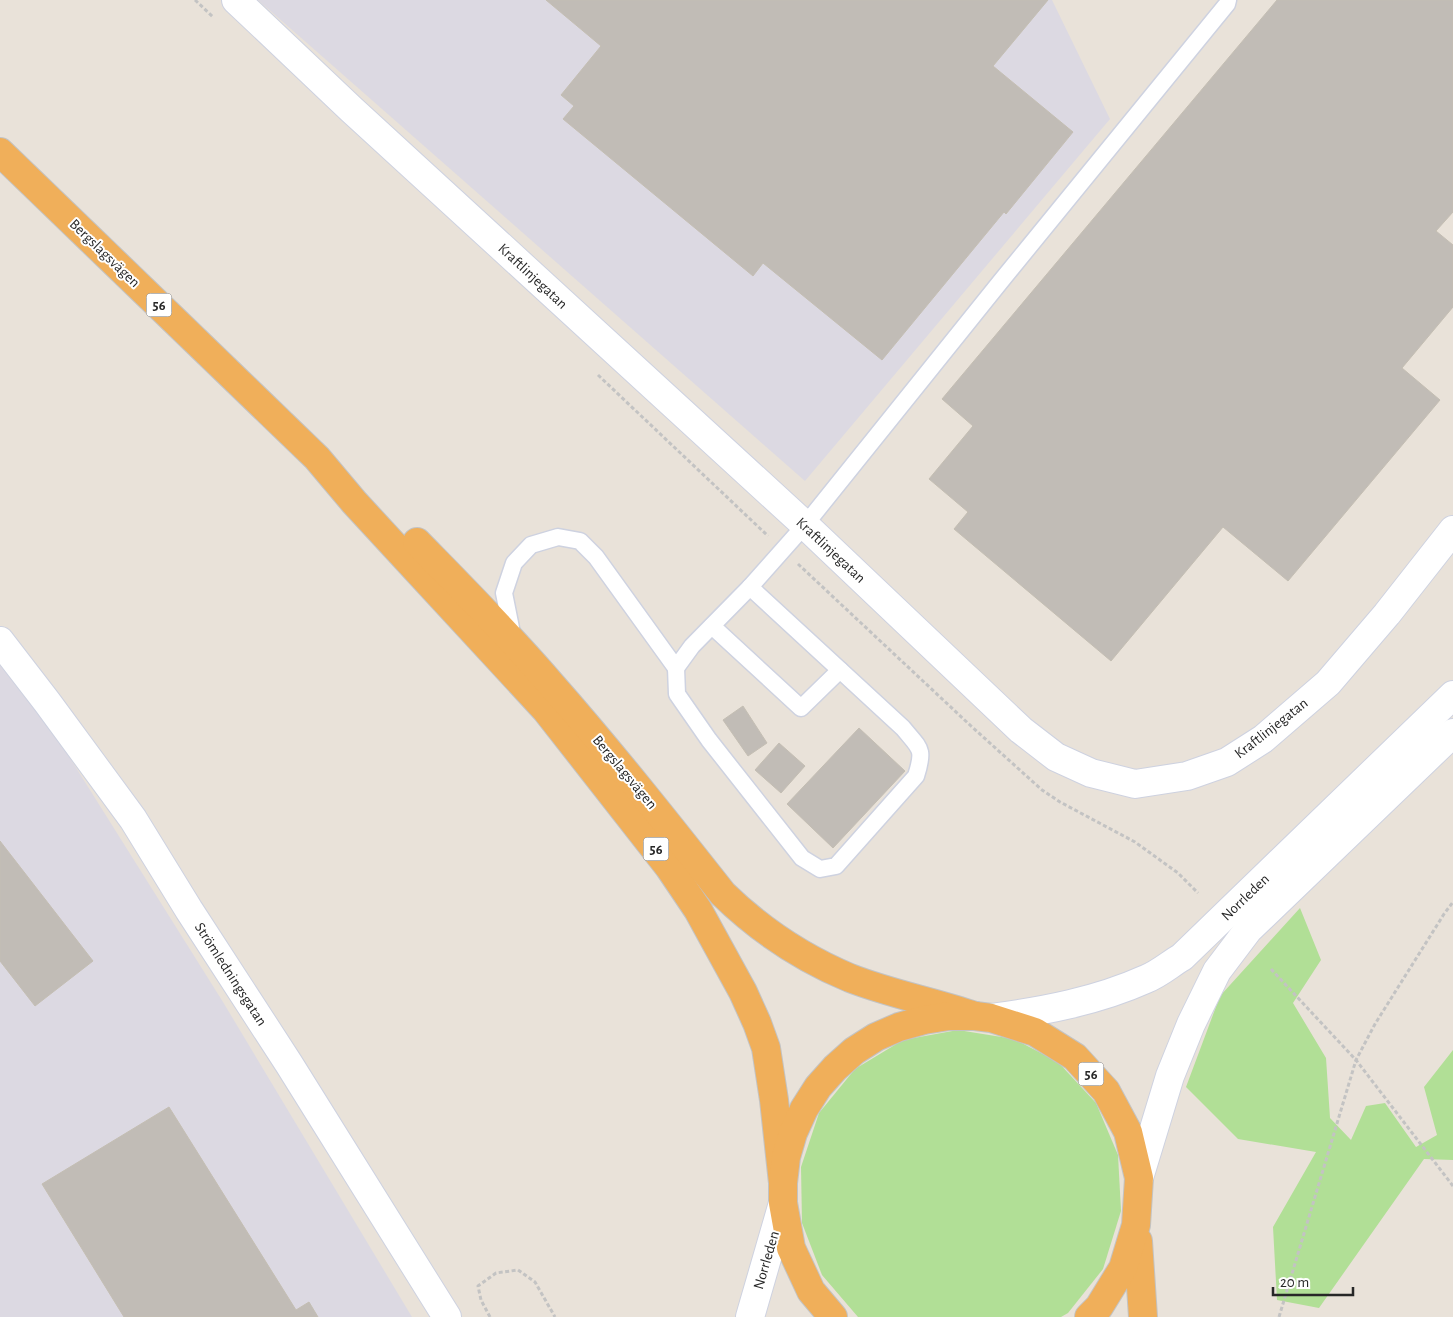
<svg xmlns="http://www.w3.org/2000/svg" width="1453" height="1317" font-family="'Alegreya Sans',sans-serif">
	<rect width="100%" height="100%" fill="#e9e2d9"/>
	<g fill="#dcd9e2">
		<polygon points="258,0 1052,0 1110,119 805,481"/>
		<polygon points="0,665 31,696 223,1002 412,1317 0,1317"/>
	</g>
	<g fill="#b1df96">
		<polygon points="1300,908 1321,960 1293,1003 1326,1058 1330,1118 1351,1140 1366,1106 1385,1103 1416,1147 1437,1135 1424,1087 1453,1050 1453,1160 1424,1159 1319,1308 1277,1300 1273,1227 1316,1152 1238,1139 1186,1087 1220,996"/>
		<polygon points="958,1030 1014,1039 1058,1062 1096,1103 1118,1155 1121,1211 1103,1269 1068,1313 1061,1317 858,1317 822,1275 802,1223 801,1167 819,1113 855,1069 903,1040"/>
	</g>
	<g fill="#c1bcb6" stroke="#c4beb3">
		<polygon points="546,0 1048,0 993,66 1073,132 1006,214 1004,212 882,360 763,263 753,276 563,119 574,106 561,95 601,46"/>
		<polygon points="1277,0 1453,0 1453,212 1436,231 1453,245 1453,307 1402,368 1440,400 1288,581 1223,527 1111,661 954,529 968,512 929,479 973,426 942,399"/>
		<polygon points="743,706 767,743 748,756 723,720"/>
		<polygon points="859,728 905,771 833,848 787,804"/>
		<polygon points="779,743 805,766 781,793 755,770"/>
		<polygon points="0,841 93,961 35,1006 0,961"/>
		<polygon points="169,1107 296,1310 309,1302 318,1317 124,1317 42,1184"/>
	</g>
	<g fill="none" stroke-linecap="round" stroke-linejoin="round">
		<defs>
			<g id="service">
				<polyline points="712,626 801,708 840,670"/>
				<polyline points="513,638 504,593 514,563 531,545 558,537 580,541 596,557 676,668"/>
				<polyline points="676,668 692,646 750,587 805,525 1001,281 1227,4 1228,0"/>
				<path d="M676,668L677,694L709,740L802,858L820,869L836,866L916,776C925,748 920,749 903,728L750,587"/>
			</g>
			<g id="minor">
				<polyline points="236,0 351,109 805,525 1021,730 1056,757 1091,773 1135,784 1187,776 1227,762 1263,739 1328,683 1387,614 1453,530"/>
				<polyline points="0,641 47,702 133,819 189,910 289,1064 447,1317"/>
			</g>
			<g id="secondary">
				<path d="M991,1018C1044,1011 1097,1001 1146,979C1159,974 1170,964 1182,957L1453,695"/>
				<polyline points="1139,1178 1170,1076 1191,1024 1217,971 1248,930 1453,733"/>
				<polyline points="750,1317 783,1203"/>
			</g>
			<g id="trunk">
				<polyline points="0,152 317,458 354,502 546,710 669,867 698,910 743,992 757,1023 766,1048 774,1100 783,1183"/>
				<path d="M417,542C462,588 508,634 550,683C610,751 667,823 723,894C761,931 802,958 850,978C891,994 934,1002 975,1016"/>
				<polyline points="1138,1241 1143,1317"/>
				<polyline points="833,1317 811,1291 791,1248 783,1203 783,1183 786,1157 793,1133 804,1109 818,1087 835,1068 854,1051 876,1037 899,1027 924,1020 949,1016 975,1016 991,1018 1035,1032 1075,1057 1106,1091 1128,1132 1139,1178 1136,1225 1123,1268 1099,1307 1089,1317"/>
			</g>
		</defs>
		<use href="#service" stroke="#ced2e0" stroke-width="19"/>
		<use href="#minor" stroke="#ced2e0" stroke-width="30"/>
		<use href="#secondary" stroke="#ced2e0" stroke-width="30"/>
		<use href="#trunk" stroke="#c3c3c3" stroke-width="30"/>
		<g stroke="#c3c3c3" stroke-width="3" stroke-dasharray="4 2.5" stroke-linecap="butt">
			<polyline points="195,0 213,17"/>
			<polyline points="598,375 768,536"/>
			<polyline points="798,564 971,726 1042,790 1060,802 1135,842 1178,873 1198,893"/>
			<polyline points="1271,969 1356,1060 1453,1186"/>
			<polyline points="490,1317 481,1300 478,1286 496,1273 518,1270 535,1282 555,1317"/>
			<polyline points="1279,1317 1356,1060 1375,1024 1444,914 1453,902"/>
		</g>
		<use href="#service" stroke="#fff" stroke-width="16"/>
		<use href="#minor" stroke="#fff" stroke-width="28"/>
		<use href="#secondary" stroke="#fff" stroke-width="28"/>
		<use href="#trunk" stroke="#f0af5a" stroke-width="28"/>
	</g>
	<g text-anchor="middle" stroke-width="4" stroke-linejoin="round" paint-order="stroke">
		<g fill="#fff" stroke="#686868" stroke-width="1">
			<rect x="146.5" y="293.5" width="25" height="23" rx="4"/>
			<rect x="643.5" y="837.5" width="25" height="23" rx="4"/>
			<rect x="1078.5" y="1062.5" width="25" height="23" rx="4"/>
		</g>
		<g font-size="14" font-weight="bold" fill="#272727">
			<text x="159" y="310">56</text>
			<text x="656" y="854">56</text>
			<text x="1091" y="1079">56</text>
		</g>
		<g font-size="15" fill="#272727" stroke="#fff">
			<text transform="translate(105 253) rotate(44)" y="5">Bergslagsvägen</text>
			<text transform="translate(533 276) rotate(43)" y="5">Kraftlinjegatan</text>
			<text transform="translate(831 550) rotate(43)" y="5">Kraftlinjegatan</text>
			<text transform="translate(1271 728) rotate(-38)" y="5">Kraftlinjegatan</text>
			<text transform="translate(625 772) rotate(50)" y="5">Bergslagsvägen</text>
			<text transform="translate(1245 897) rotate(-44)" y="5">Norrleden</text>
			<text transform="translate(231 974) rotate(57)" y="5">Strömledningsgatan</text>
			<text transform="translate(766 1260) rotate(-74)" y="5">Norrleden</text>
		</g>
	</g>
	<path d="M1273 1287v8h80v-8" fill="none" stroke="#272727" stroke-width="2.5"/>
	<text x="1280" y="1287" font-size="15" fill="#272727" stroke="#ffffff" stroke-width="4" paint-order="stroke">20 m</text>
</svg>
